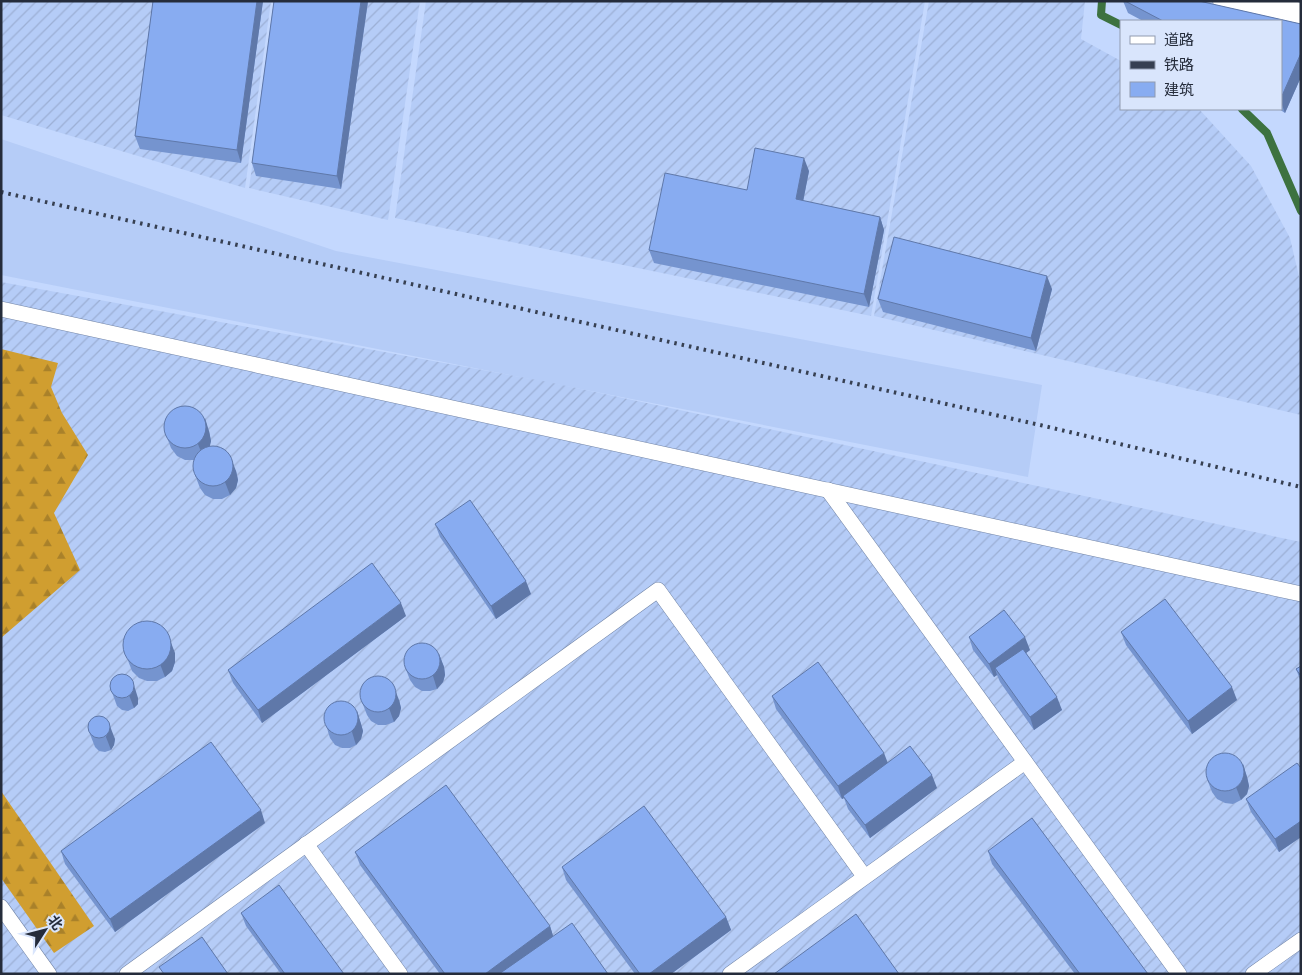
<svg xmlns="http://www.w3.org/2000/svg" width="1302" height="975" font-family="Roboto,'Noto Sans SC',sans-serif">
	<defs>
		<pattern id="industrial-furrows" width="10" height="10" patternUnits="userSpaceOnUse" patternTransform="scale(1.25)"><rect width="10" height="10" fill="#b5ccf7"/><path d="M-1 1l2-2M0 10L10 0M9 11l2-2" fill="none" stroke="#9cafd5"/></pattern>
		<pattern id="forest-firs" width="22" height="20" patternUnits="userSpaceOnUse" patternTransform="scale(1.25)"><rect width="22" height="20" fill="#d09e30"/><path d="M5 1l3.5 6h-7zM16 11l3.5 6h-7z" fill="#a9812a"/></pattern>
	</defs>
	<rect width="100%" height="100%" fill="#c4d8fe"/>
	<polygon fill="#b5ccf7" points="1,139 336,251 1042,385 1028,477 1,275"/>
	<g fill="url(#industrial-furrows)">
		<polygon points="1,1 271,1 245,188 1,115"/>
		<polygon points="276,1 420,1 388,220 249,188"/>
		<polygon points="426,1 925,1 871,316 395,218"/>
		<polygon points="929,1 1085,1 1081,39 1121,61 1121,109 1199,109 1251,166 1290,238 1301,285 1301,415 874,316"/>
		<polygon points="1,282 548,382 1301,542 1301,974 1,974"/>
	</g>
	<g fill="url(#forest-firs)">
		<polygon points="1,349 58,363 51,387 62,413 88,455 54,513 80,570 1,638"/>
		<polygon points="1,791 94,926 54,953 1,878"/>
	</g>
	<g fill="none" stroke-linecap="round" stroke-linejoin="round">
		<g stroke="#3d7240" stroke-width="8">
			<polyline points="1102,1 1101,15 1121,25"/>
			<polyline points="1242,109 1267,133 1301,211"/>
		</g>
		<defs>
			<g id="service">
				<polyline points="1,309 1301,594"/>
				<polyline points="828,490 1179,974"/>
				<polyline points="306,844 400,974"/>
				<polyline points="1,907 49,974"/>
				<polyline points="127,974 658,590 864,876"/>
				<polyline points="730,974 1025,762"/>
				<polyline points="1253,974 1301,940"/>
			</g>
			<polyline id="tertiary" points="1227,1 1301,17"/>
		</defs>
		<use href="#service" stroke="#7184a6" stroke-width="16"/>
		<use href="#tertiary" stroke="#7184a6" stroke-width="29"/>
		<use href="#service" stroke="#fff" stroke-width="15"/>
		<use href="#tertiary" stroke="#fff" stroke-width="28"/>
		<polyline stroke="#374052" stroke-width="4" stroke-dasharray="2.5 5" stroke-linecap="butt" points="1,192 1040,425 1301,487"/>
	</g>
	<g fill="#7594cf">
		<polygon points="153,1 263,1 241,163 140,149 135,136"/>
		<polygon points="274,1 368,1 341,189 256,176 252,163"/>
		<polygon points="1123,1 1199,1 1301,24 1301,77 1285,113 1279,109 1281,109 1281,21 1143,21 1128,13"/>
		<polygon points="809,171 803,201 880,217 884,230 869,307 654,263 649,250 747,190"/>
		<polygon points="1052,289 1036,351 883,312 878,299"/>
		<polygon points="209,431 211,441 209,447 236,471 238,480 236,488 230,495 222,499 213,499 205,495 200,488 195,475 194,460 185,460 177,456 171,448 166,435"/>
		<polygon points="435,524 531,594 496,619 440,537"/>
		<polygon points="406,616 262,723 233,683 228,670"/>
		<polygon points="1121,632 1237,700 1192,734 1126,645"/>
		<polygon points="969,637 1030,650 1026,653 1062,710 1034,730 1000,682 997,675 994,677 973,650"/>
		<polygon points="124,650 175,653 175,662 172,671 165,677 157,681 147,681 139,678 132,671"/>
		<polygon points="439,654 444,667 445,675 443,682 437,689 430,691 422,691 415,687 410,680 405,667"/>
		<polygon points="1301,666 1301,682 1296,669"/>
		<polygon points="110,687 138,698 138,704 134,708 128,711 122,710 117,706"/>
		<polygon points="772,696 887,763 937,788 870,838 848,809 844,798 842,799 776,709"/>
		<polygon points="399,700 401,708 399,716 394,722 386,725 378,725 371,721 367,715 362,702"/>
		<polygon points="357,711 361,724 363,731 361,739 356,745 350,748 342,748 335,745 330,738 326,725"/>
		<polygon points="88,729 115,739 114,745 111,750 105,752 99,751 95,747"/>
		<polygon points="1243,764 1247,777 1249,786 1247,794 1241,800 1233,804 1225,803 1217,799 1212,792 1207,779"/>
		<polygon points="1301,768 1301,837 1279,852 1251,812 1246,799"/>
		<polygon points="265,823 115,932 65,864 61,851"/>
		<polygon points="988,851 1148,974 1075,974 992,864"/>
		<polygon points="355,852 550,926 553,936 608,974 440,974 360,865"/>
		<polygon points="562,867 726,917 731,930 671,974 635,974 566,880"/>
		<polygon points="241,913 344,974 281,974 246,926"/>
	</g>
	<g fill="#5f78a9">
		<polygon points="257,1 263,1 241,163 237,150"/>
		<polygon points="361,1 368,1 341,189 337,176"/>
		<polygon points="1301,53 1301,77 1285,113 1281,102 1281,98"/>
		<polygon points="804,158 809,171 801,212 796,199"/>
		<polygon points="880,217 884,230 869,307 864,294"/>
		<polygon points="1047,276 1052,289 1036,351 1031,338"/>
		<polygon points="205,418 209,431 211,441 209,450 203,457 198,444"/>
		<polygon points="231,458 236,471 238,480 236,488 230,495 225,482"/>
		<polygon points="526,581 531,594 496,619 491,606"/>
		<polygon points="401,603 406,616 262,723 258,710"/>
		<polygon points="1025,637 1030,650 999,674 995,668 997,675 994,677 989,664"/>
		<polygon points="170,640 175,653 175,662 172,671 165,677 160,664"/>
		<polygon points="439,654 444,667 445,675 443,682 437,689 433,676"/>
		<polygon points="132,679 138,698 138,704 134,708 129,695"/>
		<polygon points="394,687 399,700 401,708 399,716 394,722 389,708"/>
		<polygon points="1232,687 1237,700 1192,734 1188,721"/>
		<polygon points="1057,697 1062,710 1034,730 1030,717"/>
		<polygon points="357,711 361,724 363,731 361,739 356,745 352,732"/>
		<polygon points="108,721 115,739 114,745 111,750 106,737"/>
		<polygon points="884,753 889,766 843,796 844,798 842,799 838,786"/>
		<polygon points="1243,764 1247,777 1249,786 1247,794 1241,800 1236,787"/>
		<polygon points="932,775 937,788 870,838 865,825"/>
		<polygon points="261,810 265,823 115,932 110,919"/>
		<polygon points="1301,821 1301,837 1279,852 1275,839"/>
		<polygon points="726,917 731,930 671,974 649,974"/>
		<polygon points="550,926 554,939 508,974 485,974"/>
	</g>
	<g fill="#88acf1" stroke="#5f78a9">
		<polygon points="153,1 257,1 237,150 135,136"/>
		<polygon points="274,1 361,1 337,176 252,163"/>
		<polygon points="1125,1 1199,1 1301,24 1301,53 1281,98 1281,21 1163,21"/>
		<polygon points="755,148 804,158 796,199 880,217 864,294 649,250 665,173 747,190"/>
		<polygon points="894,237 1047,276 1031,338 878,299"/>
		<circle cx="185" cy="427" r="21"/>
		<circle cx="213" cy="466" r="20"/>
		<polygon points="470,500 526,581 491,606 435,524"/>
		<polygon points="372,563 401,603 258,710 228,670"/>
		<polygon points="1165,599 1232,687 1188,721 1121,632"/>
		<polygon points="1004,610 1025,637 989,664 969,637"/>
		<circle cx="147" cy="645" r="24"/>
		<circle cx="422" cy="661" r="18"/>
		<polygon points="1023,649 1057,697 1030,717 995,668"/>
		<polygon points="818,662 884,753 838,786 772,696"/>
		<polygon points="1301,666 1301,676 1296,669"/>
		<circle cx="122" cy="686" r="12"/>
		<circle cx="378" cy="694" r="18"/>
		<circle cx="341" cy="718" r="17"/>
		<circle cx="99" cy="727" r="11"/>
		<polygon points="211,742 261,810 110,919 61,851"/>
		<polygon points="910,746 932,775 865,825 843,796"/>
		<circle cx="1225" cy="772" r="19"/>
		<polygon points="1297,763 1301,768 1301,821 1275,839 1246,799"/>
		<polygon points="446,785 550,926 485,974 445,974 355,852"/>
		<polygon points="644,806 726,917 649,974 640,974 562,867"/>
		<polygon points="1032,818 1148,974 1080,974 988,851"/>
		<polygon points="279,885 344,974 285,974 241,913"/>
		<polygon points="856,914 899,974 774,974"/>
		<polygon points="572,923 608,974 499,974"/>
		<polygon points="202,937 228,974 164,974 159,967"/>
	</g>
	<rect width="1302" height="975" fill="none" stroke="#252c3b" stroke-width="5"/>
	<rect x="1120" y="20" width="162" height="90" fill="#d9e5fc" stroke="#919baf"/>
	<rect x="1130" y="36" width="25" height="8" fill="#ffffff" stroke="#919baf"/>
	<text x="1164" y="45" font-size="15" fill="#252c3b">道路</text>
	<rect x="1130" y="61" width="25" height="8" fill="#374052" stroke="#919baf"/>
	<text x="1164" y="70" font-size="15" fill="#252c3b">铁路</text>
	<rect x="1130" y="82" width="25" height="15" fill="#88acf1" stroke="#919baf"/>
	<text x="1164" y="95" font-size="15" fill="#252c3b">建筑</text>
	<g transform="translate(45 930) rotate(54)" stroke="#d9e5fc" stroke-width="4" paint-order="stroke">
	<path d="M0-4L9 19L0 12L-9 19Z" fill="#252c3b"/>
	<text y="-8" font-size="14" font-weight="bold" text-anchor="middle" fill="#252c3b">北</text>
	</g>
</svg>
